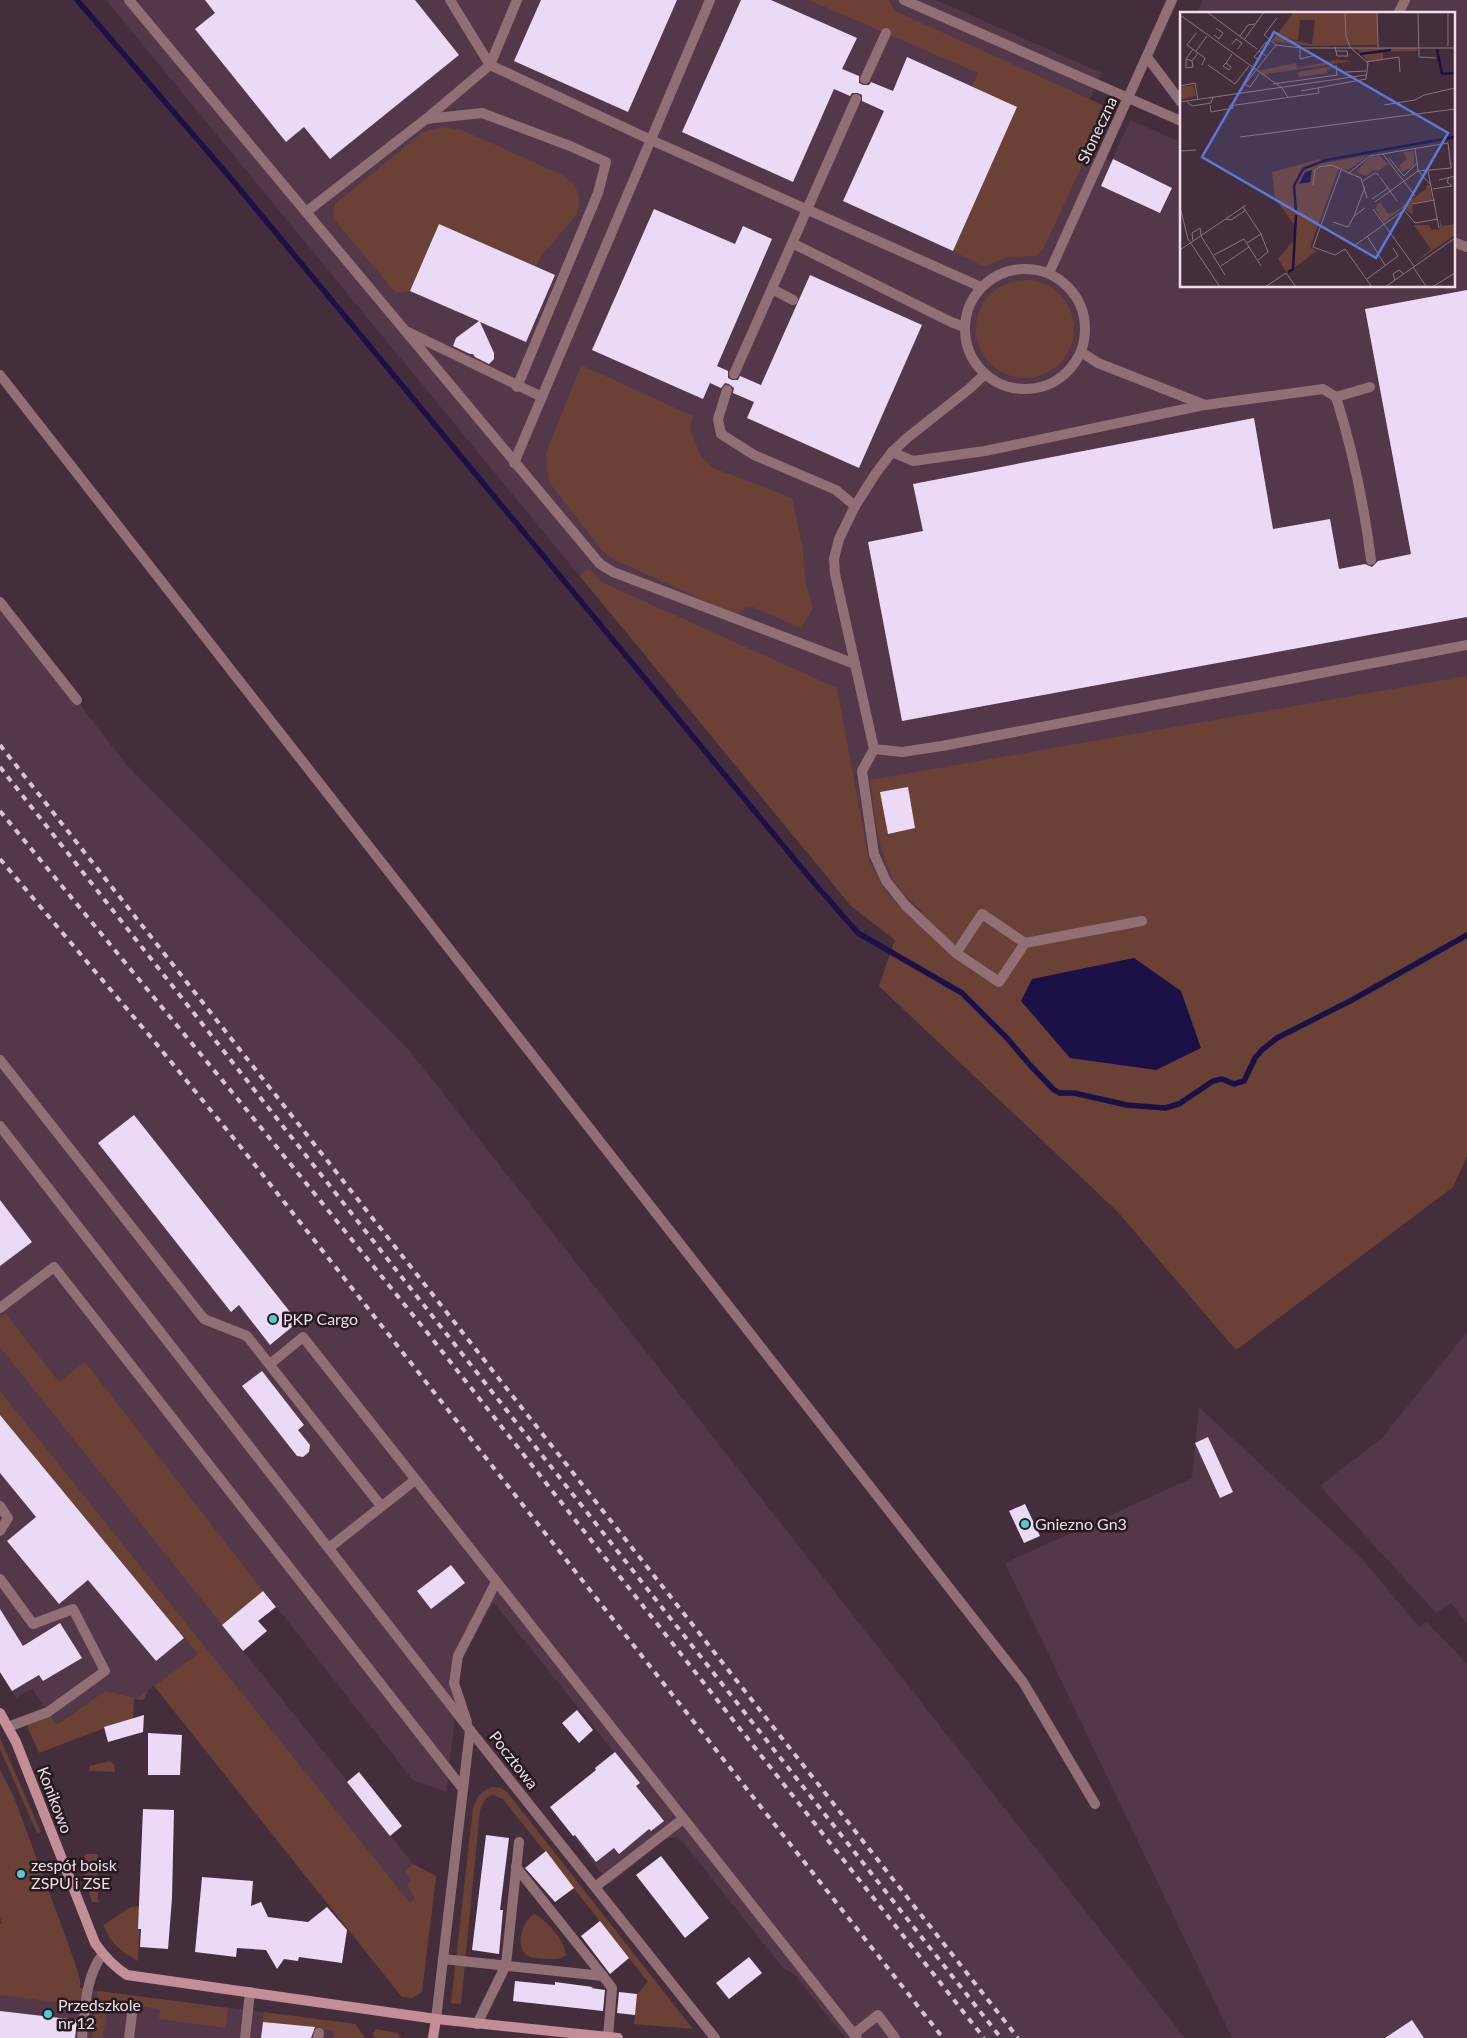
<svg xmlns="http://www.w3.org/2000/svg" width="1467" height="2038" font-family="Lato,sans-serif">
	<rect width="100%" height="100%" fill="#442e3c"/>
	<g fill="#53384a">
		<polygon points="106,0 936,0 1102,73 1090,99 1107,107 1090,146 1111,162 1130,120 1181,142 1181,286 1453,286 1453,14 1197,14 1203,0 1467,0 1467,1156 1453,1187 1236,1350 1118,1212 879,986 895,940 851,906"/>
		<polygon points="0,601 125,763 409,1050 1185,2038 845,2038 795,1975 782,1967 683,1842 674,1837 665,1839 610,1884 606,1879 573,1836 639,1783 493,1602 462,1659 446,1792 413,1780 264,1591 222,1624 413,1864 436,1876 429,1934 197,1656 137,1698 105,1691 57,1725 32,1689 16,1698 0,1672"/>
		<polygon points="1467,1332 1467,1624 1451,1603 1436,1613 1320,1486 1382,1438"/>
		<polygon points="1199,1407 1362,1559 1419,1627 1427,1622 1467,1664 1467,2038 1232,2038 1005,1563 1192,1478"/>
		<polygon points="0,1970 80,1979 80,1988 98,1991 355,2024 365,2038 0,2038"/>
	</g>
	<g fill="#6c4135">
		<polygon points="809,0 888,0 895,11 1107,107 1089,150 1043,250 1035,256 1007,257 985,267 953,251 1017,107 972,86 978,73"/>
		<polygon points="442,127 462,130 562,175 575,185 579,198 577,214 542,255 536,266 439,225 410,291 396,293 333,218 335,204 423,132"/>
		<circle cx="1025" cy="329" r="49"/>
		<polygon points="581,365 693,416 690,429 700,455 713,468 792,498 802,545 806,584 813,608 801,628 753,607 745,608 736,615 611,558 602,550 549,482 546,453"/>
		<path d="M588,568L601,582L837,688L869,861L885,891L913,921L922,911C915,905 908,898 902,892C877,861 876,817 870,780L1467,676V1156L1453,1187L1236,1350L1118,1212L879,986L895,940L851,906L580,576Z"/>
		<polygon points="6,1314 59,1382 85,1362 263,1591 222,1625 0,1347 0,1319"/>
		<polygon points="0,1391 410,1903 415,1898 407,1885 411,1880 405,1871 413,1864 436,1876 422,1992 412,1998 402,1997 154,1686 198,1654 0,1415"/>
		<polygon points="148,1690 144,1700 134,1699 133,1720 129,1721 126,1737 120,1722 39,1753 27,1726 50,1715 57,1725 105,1691 137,1698"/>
		<polygon points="0,1738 41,1832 37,1833 0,1749"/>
		<polygon points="110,1761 114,1765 115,1772 89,1771 90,1766"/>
		<polygon points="0,1770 14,1797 74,1960 80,1979 80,1988 88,1989 86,2006 0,1995 0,1923 2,1924 0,1917"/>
		<path d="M493,1787L501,1788L507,1792L693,2029L634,2024L637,1994L648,1982L503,1799L492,1795L486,1798L480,1810L461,2004L451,2003L473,1808C477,1796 481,1791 493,1787Z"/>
		<polygon points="85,1854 98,1854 98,1902 92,1902 83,1872"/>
		<path d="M140,1906L138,1961C122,1953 110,1942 103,1925L131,1907Z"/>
		<path d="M534,1914C547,1920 565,1941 566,1955C560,1960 554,1959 547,1959C541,1958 532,1959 527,1955C514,1945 523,1921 534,1914Z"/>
		<polygon points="98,1991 228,2008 225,2028 159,2019 160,2009 108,2002 103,2038 92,2038"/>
		<polygon points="264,2012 355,2024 365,2038 333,2038 334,2031 263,2022"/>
		<polygon points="376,2029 397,2033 401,2038 375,2038 372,2034"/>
	</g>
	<polygon fill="#1b1147" points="1134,958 1181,991 1201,1048 1156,1070 1070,1058 1021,1001 1032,979"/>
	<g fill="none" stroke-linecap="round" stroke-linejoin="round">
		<polyline stroke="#1b1147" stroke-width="5.5" points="77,0 228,175 815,884 858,933 962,993 1007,1038 1030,1065 1054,1090 1060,1093 1074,1093 1127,1105 1165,1108 1179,1104 1213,1081 1222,1079 1234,1084 1244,1081 1255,1058 1262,1050 1277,1038 1352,1000 1467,935"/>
	</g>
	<g fill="#ebdaf5">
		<polygon points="205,0 415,0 459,55 330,159 304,127 286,142 195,29 215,13"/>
		<polygon points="541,0 677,0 628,112 514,61"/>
		<polygon points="741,0 771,0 857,38 842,69 859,76 859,83 863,85 869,85 871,82 893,91 907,57 1017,107 953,251 843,201 884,111 862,101 862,95 858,93 852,93 850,96 834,89 793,182 682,132"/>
		<polygon points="1113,159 1172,188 1160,213 1101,186"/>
		<polygon points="654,209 735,244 743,226 772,239 717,366 728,371 728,378 732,380 738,380 740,376 761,385 810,275 922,325 859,468 747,418 754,402 733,393 734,388 729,384 725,383 721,388 710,383 703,399 592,350"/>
		<polygon points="439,224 555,275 526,342 480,322 494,353 494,359 489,364 475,357 473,354 470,354 453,346 456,338 479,321 410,291"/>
		<polygon points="1467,290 1467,617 902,721 868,542 923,531 913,484 1254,418 1273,529 1330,519 1339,569 1365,564 1372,567 1378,561 1411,554 1365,309"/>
		<polygon points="908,787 915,828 888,834 880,792"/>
		<polygon points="134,1115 298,1322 270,1345 239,1305 231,1312 98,1143"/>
		<polygon points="0,1200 32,1242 0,1266"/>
		<polygon points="262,1371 304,1425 298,1430 310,1445 309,1452 303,1457 297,1456 242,1386"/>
		<polygon points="0,1415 184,1638 156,1661 88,1580 59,1604 7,1541 36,1517 0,1473"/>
		<polygon points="1208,1437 1233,1492 1220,1498 1195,1443"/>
		<polygon points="1025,1504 1040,1536 1024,1543 1009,1511"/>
		<polygon points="451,1565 465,1583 431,1609 417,1591"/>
		<polygon points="263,1591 276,1607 258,1621 267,1631 243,1651 222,1625"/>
		<polygon points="0,1609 23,1646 60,1623 82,1658 43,1681 39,1675 12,1691 0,1672"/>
		<polygon points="577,1710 593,1730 579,1743 562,1723"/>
		<polygon points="144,1715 143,1732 108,1742 104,1727"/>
		<polygon points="148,1733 182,1735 180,1775 148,1775"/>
		<polygon points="615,1752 640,1783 636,1786 664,1821 651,1831 649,1829 619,1854 614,1848 596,1862 575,1835 573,1836 550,1807 596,1770 595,1768"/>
		<polygon points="359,1772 402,1826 390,1836 347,1782"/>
		<polygon points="143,1809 174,1810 172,1898 168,1949 140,1947 141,1929 138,1929"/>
		<polygon points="486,1835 509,1838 500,1910 503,1910 499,1954 472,1950"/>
		<polygon points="546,1851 574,1888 555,1902 525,1868"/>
		<polygon points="661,1856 709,1918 685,1938 636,1875"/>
		<polygon points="202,1877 253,1881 251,1906 261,1902 268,1917 308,1922 327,1907 347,1930 342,1963 299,1957 298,1961 284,1959 277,1969 266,1950 237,1948 236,1957 195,1952"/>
		<polygon points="600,1921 629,1958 610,1974 581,1936"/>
		<polygon points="749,1957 762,1973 729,1999 716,1983"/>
		<polygon points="515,1981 555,1985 555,1982 593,1987 591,1988 605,1990 603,2011 513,2001"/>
		<polygon points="619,1992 637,1994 635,2015 617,2013"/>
		<polygon points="0,2011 77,2020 75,2038 0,2038"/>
		<polygon points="1412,2020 1424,2038 1385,2038"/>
		<polygon points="263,2022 315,2027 311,2038 261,2038"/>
	</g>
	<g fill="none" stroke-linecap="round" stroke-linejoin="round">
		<g stroke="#916f74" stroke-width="10">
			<polyline points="129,0 600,564 613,572 855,664 874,749 862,771 874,854 886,881 906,906 956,953 999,982 1025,943 1142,921"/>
			<polyline points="450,0 490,65 651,140 981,287"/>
			<polyline points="904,0 1181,121"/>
			<polyline points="1398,14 1405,0"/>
			<polyline points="1147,57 1181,102"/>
			<polyline points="865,79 886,33"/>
			<polyline points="426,119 490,65 517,0"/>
			<polyline points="306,212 426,119 482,113 570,146 606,162 598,193 517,387"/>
			<polyline points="1453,242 1467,247"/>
			<polyline points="792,243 951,322 964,327"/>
			<circle cx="1025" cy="329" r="60"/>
			<polyline points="1049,273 1172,0"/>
			<polyline points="772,289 793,300"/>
			<polyline points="408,332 542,397"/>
			<path d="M1081,352L1098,363L1205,405L1323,389L1336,397C1353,451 1364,504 1371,560"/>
			<polyline points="734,374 856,99"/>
			<polyline points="0,375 1023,1682 1095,1804"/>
			<polyline points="727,390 718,419 721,434 754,455 836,490 855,506"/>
			<polyline points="1336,397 1370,387"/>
			<polyline points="892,452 913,461 985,451 1204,405"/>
			<polyline points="514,463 710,0"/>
			<polyline points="0,602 77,700"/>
			<polyline points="855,664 835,574 834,559 839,539 855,506 876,473 892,452 907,438 969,389 985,374"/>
			<polyline points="874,749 902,752 942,746 1467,645"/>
			<polyline points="956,953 982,914 1025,943"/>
			<polyline points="0,1060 204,1319 247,1336 381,1506"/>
			<polyline points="0,1126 470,1730"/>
			<polyline points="0,1308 54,1267 463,1789"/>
			<polyline points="270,1364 303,1337 857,2038"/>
			<polyline points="0,1506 8,1518 0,1531"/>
			<polyline points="329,1548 415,1480"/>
			<polyline points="0,1579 33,1624 73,1609 105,1671 48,1712 8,1727"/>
			<polyline points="467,1722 454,1683 458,1656 496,1582"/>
			<polyline points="516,1867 603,1976"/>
			<polyline points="595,1887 683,1819"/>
			<polyline points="443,1959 603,1976 612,1988 608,2037"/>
			<polyline points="477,2024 506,1965 519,1842"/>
			<polyline points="854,2034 878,2015 895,2038"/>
			<path d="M82,2038C85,2011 85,1976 103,1954"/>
			<polyline points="129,2038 133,2006"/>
			<polyline points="245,2038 250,1992"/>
			<polyline points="318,2038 319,2033"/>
		</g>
		<g stroke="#916f74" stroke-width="10">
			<polyline points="470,1730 715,2038"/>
			<polyline points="436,2019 470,1730"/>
		</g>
		<g stroke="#c38e96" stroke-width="10">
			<path d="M0,1713L16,1742L95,1943C104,1956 113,1966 127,1975L436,2019L618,2038"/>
			<polyline points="433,2038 436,2019"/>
		</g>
		<g stroke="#d6c6cf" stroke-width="4" stroke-dasharray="6 6" stroke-linecap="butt">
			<polyline points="0,745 1018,2038"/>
			<polyline points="0,767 1001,2038"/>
			<polyline points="0,811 241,1103 430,1336 984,2038"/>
			<polyline points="0,859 154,1041 240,1146 943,2038"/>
		</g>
	</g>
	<g fill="#51ccd2" stroke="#241a20" stroke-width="2">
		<circle cx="273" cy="1319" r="5"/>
		<circle cx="1025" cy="1524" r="5"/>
		<circle cx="21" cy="1874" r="5"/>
		<circle cx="48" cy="2014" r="5"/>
	</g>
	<g text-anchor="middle" stroke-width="5" stroke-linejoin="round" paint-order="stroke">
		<g font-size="16" fill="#eddee7" stroke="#241a20">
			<text transform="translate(1097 130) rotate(-65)" y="6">Słoneczna</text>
			<text transform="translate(514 1760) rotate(52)" y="6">Pocztowa</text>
			<text transform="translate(55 1800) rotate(69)" y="6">Konikowo</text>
		</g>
		<g font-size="16" fill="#eddee7" stroke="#241a20" text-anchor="start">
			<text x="283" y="1325">PKP Cargo</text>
			<text x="1035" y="1530">Gniezno Gn3</text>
			<text x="31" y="1871">zespół boisk<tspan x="31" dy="18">ZSPU i ZSE</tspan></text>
			<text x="58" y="2011">Przedszkole<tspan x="58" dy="18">nr 12</tspan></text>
		</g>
	</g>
	<g transform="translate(1180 12)">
		<rect width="275" height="275" fill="#442e3c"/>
		<path d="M114,0H197V33L131,34L92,29ZM120,8H135L132,32L108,27L118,28ZM176,36H237V39L203,40V48L189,50ZM156,48L173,49L86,62V65L77,59L116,51L117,56ZM155,54L147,58V61L119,65L118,60ZM13,73L16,84L0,88V75ZM234,139V154L222,160L219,153L227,147L223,140ZM190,143L168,158L147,154L159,156L130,235L137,239L107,261L98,247L113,229L115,214L95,186L92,160L140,147L144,151ZM200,144L208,152L198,159L193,158L186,164L176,160L190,145ZM247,173H250L252,188L232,191L233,203L223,196L204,210L195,197L200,190L208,202L214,200L246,177ZM260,207L262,214L275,212V223L234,251L251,237L234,213H249L251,218L260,217Z" fill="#6c4135" fill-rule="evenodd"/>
		<path d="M132,158L130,170L119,172L125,160Z" fill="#1b1147"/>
		<path fill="none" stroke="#1b1147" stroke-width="2.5" d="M257,37L262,62L275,61M180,42L211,38M116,200L114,174L123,157L146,148L275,125M108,260L113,257L116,203"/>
		<path fill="none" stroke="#887480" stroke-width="1" d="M27,0L77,37M197,0L198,35M238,0L239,45L256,46M268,0V34M0,3L102,76L108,85M16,21L7,33L25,46L22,53M34,23L39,27L43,21L36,16M60,24L68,13L75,12M64,28L84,0M52,32L56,27L62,31L58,37M96,33L122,36H275M96,33L84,23L97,6M155,35L157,44H168L167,39H156M120,36V47L136,43M13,37L6,47L12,49L18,41M16,39L27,24M79,39L86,30L90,33M6,47V56L13,55L12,49M79,48L74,45L79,39L86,44M186,50L219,45L220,60M46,51L51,55L49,58L43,54L46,51L52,42M28,53L55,72L69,54M166,60L186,59M64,72L70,75L79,62M93,72L157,63L156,53M0,74L15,71L18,88M121,79L186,67L188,51L170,35L166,24L165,0M58,81L96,33M6,89L12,94L31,91L33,85M0,90L186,63M30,93L31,100L53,96L52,93M204,93L235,88L244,83L275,76M49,94L139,81L138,76M60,125L275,97M0,139L16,138M203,142L235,184M209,146L224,164L237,151L235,136M237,151L238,159L251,173M161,158L133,235L155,243L165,237L192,275M248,159L259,216M169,161L181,166L187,186M200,165L217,189M259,168L275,164M183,169L195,161L199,163M133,173L135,158L139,155L152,153L169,161L190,144L268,131L271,156L238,159L195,190M253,177L272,174L267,170L269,165M192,187L208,176M232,192L255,188M0,195L8,227L40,275M63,195L81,222L67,231M193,197L234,254M174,204L185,175M46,207L51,208L66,198M153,210L168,215L174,204L185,196M21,224L45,263M187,224L205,253M13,229L12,221L20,216L21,223M174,234L224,198L235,211L258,207M0,238L66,193M34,243L64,227L81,254M78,248L88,240L81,222M41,254L69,235M233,255L246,274M187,267L218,244L213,236M215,268L213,262L219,258L224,262M85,275L106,261L116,275M205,275L275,226M252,275L275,261"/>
		<path fill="#5b79dc" fill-opacity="0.15" stroke="#5b79dc" stroke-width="2.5" d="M94,20L268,121L196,246L22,145Z"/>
		<rect width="275" height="275" fill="none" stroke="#eddee7" stroke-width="2.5"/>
	</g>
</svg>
